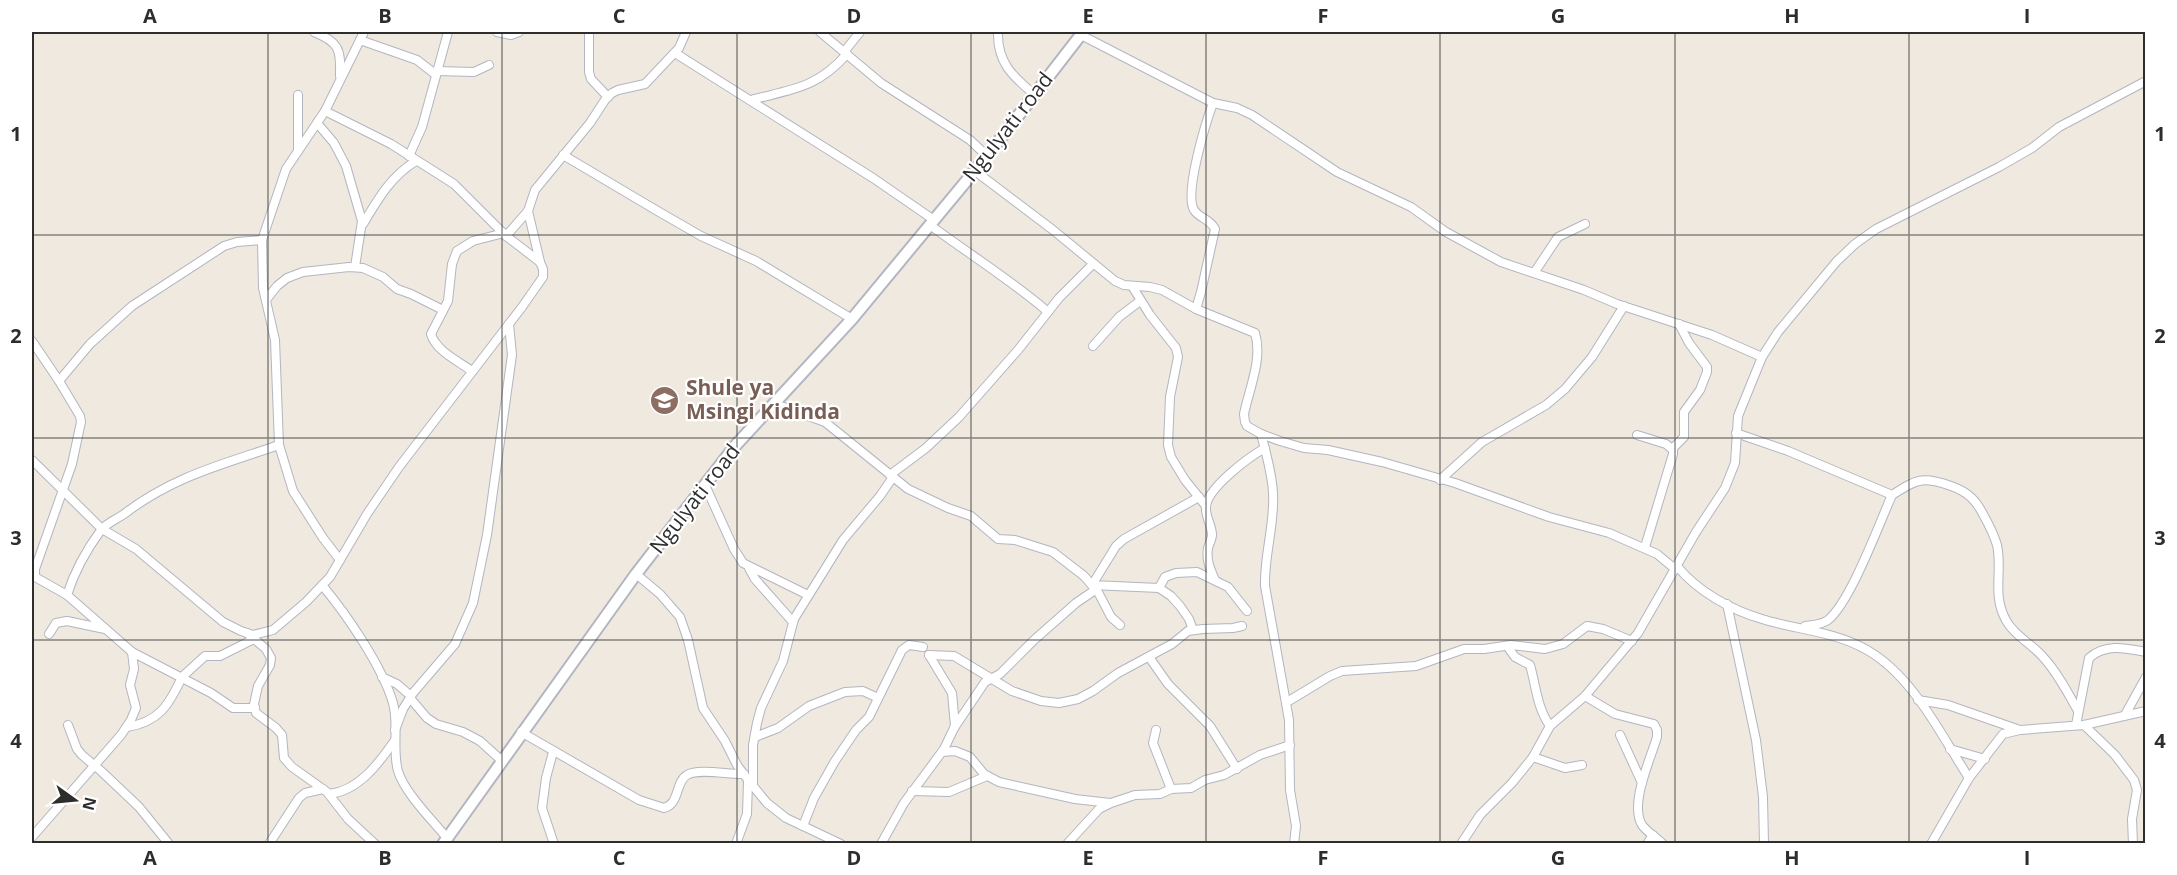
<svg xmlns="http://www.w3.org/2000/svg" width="2177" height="875" font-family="'Open Sans',sans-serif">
	<rect width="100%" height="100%" fill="#f0e9df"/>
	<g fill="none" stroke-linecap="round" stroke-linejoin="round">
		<defs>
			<g id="minor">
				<path d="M314,32C339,42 341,49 340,76"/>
				<polyline points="497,32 511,35 519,32"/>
				<polyline points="589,32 589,72 591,79 608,97"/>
				<polyline points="820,32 881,83 970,140 987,156"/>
				<path d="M998,32C997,62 1012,76 1035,95"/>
				<polyline points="1081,35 1213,103 1237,108 1252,115 1337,172 1411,207 1446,232 1501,262 1584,290 1617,304 1712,335 1762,357"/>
				<polyline points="360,40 417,60 435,74"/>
				<polyline points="844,52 860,32"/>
				<polyline points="675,53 873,178 934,220"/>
				<polyline points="436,71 474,72 489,65"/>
				<polyline points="298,95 298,151"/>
				<path d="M751,100C793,89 817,88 847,54"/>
				<polyline points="317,123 334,143 346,166 362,221 355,267"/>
				<polyline points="563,155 661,213 701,236 756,261 852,319"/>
				<polyline points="409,156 422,127 448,32"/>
				<path d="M975,171L1053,230L1115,281L1124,285L1150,287L1162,290L1196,309L1255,333C1263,359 1249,389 1244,414L1245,422L1247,426L1261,434L1280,441L1304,448L1328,450L1382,462L1455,483L1549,517L1609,533L1657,554L1675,569"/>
				<polyline points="528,211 540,262"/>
				<path d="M363,224C378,199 391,176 416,161"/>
				<path d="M930,225C969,254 1011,280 1048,312"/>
				<polyline points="506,236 528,211 535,190 590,123 605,100 612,93 618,90 645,84 679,48 686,32"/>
				<polyline points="1534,273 1558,237 1585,224"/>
				<polyline points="1132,286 1150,315 1176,348 1178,357 1170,397 1168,445 1171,457 1185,480 1206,506"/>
				<polyline points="266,300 277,286 287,278 303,272 349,267 363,268 383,277 397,289 411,294 443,310"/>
				<path d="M1196,309L1201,292L1215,229C1210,219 1199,218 1194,210C1184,193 1206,122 1213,103"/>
				<polyline points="32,341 59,381 80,416 81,422 72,464 35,569 35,577 67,595 132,652 134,669 130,685 136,708 131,720 121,735 32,837"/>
				<polyline points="1093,346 1119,317 1140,301"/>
				<path d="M472,371C458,361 436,351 431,334L448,301L452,264L457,251L473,241L504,233"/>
				<polyline points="59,381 90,344 132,306 224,246 237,242 262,240"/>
				<polyline points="775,404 825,422 908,489 948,508 971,516 998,539 1015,540 1053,552 1084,576 1098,592 1111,617 1120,625"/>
				<path d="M1736,433L1788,451L1892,495C1917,479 1922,476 1951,486C1968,492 1976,500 1984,516C1989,525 1994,535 1997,545C2003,573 1991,595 2007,622C2016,637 2032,644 2043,657C2057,672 2068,693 2078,711"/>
				<path d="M1261,434C1266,453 1272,473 1273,493C1275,524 1264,555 1265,586L1289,720L1290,790L1296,826L1294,844"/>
				<polyline points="1637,435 1666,444 1673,450 1673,454 1645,547"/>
				<polyline points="1672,449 1684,437 1684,412 1700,390 1707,372 1707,367 1689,343 1679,324"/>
				<polyline points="32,460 102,529 136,549 223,622 241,631 253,635 273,630 306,602 330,577 367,514 399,467 522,307 543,277 543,269 540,262 506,236 454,184 391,144 325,111"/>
				<polyline points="890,475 926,448 959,417 1018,350 1059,298 1093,264"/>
				<polyline points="1440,480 1482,442 1546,405 1565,389 1592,357 1624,306"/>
				<polyline points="705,485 734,549 743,563 808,595"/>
				<polyline points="340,560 323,538 293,491 279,445 275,340 263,288 262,240 286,169 325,111 364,32"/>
				<path d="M1677,566C1697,591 1731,610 1762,619C1797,630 1834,631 1867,650C1913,676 1941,735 1969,778"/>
				<polyline points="749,568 755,579 793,622"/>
				<polyline points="636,574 660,594 680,617 688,640 703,708 725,741 737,765 748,780 767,803 786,818 841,844"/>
				<path d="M1215,580C1210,569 1206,560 1208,548C1209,544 1212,539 1212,535C1212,525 1205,517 1206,507C1207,488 1249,457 1265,448"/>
				<path d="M322,585C347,615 382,666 393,703C399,724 392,750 398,771C404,792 433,821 447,838"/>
				<polyline points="1159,588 1165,577 1176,573 1197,572 1228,587 1247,611"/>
				<path d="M67,595C74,573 87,549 101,530C107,523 117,519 124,514C174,476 221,465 279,445"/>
				<polyline points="1727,604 1756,740 1763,797 1764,844"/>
				<path d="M1805,626C1813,625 1821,625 1828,620C1851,601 1879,524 1892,495"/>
				<polyline points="1193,630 1189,619 1180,606 1171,596 1159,588 1092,585 1116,546 1124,539 1199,497"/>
				<polyline points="247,633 266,649 271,658 270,665 258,686 254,704 256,713 276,728 282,735 284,758 292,767 327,792 348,819 375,844"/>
				<polyline points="49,634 56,623 67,621 105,629"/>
				<path d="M1507,646L1515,657L1530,665C1536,686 1537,708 1550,726"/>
				<polyline points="132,652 211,693 233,708 255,708"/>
				<polyline points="929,655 954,656 1012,691 1041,701 1059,703 1078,699 1093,691 1118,673 1172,644 1188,631 1203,629 1233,628 1242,626"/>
				<polyline points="1149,657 1168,684 1210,726 1237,769"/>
				<polyline points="182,677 205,656 220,656 254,639"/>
				<polyline points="382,677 397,684 411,696"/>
				<path d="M1585,696L1615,714L1654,724L1657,730V737C1651,758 1629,804 1642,825C1647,832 1657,838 1663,844"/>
				<polyline points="410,698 427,718 436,724 463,732 480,741 501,760"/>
				<polyline points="1918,700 1948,705 2017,729"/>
				<polyline points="1287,702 1330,676 1342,671 1416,666 1464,649 1484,649 1511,645 1545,649 1563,644 1587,626 1603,629 1632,641"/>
				<polyline points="2125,715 2146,677"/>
				<polyline points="68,725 77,749 82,755 101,771 139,807 169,844"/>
				<path d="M2076,725L2089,658C2105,643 2126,648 2146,652"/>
				<polyline points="2084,725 2115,755 2134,780 2137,790 2132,819 2133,844"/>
				<path d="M127,727C159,722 169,705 182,677"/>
				<polyline points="954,728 985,682 1000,674 1034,640 1076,603 1095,590"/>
				<polyline points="395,730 403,709 413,693 455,644 473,603 487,535 512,355 509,324"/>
				<polyline points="1156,730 1153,743 1171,789"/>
				<path d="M521,732L639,800L664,808C680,804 675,782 687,775C699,768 730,775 744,774"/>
				<polyline points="1620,735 1642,783"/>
				<polyline points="755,737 778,728 809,706 845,692 863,691 878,698"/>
				<polyline points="1950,749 1985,759"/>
				<polyline points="553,752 546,778 542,808 554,844"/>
				<polyline points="942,752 955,751 970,757 984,774 999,782 1075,799 1110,803"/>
				<polyline points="1533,757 1565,768 1582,765"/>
				<polyline points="753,785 753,745 757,723 761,708 783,661 794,619 843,540 880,496 893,477"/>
				<polyline points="912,791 949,792 987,776"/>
				<path d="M329,794C359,791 379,763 395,740"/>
				<polyline points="803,826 814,798 835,761 856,730 869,717 902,650 909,645 923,647"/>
				<polyline points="269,844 299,798 305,793 323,789"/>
				<polyline points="736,844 747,814 748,781"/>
				<polyline points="881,844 904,803 944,749 955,726 952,693 929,655"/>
				<polyline points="1067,844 1099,809 1111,803 1135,795 1160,794 1171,789 1191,788 1205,780 1224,775 1260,755 1290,745"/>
				<polyline points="1461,844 1480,815 1512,783 1533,757 1550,726 1585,696 1638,633 1696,532 1725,488 1735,463 1738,416 1762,357 1778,332 1837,261 1855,244 1876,229 1999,167 2032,148 2059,127 2146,81"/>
				<polyline points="1647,844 1653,835"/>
				<polyline points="1931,844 1969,778 2003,734 2020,730 2084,725 2146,711"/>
			</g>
			<polyline id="secondary" points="443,844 636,574 735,446 852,319 987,156 1083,32"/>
		</defs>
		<use href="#minor" stroke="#b3b5c2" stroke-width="10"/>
		<use href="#secondary" stroke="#b3b5c2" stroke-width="14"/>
		<use href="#minor" stroke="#fff" stroke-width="8"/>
		<use href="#secondary" stroke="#fff" stroke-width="10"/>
	</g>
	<path fill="none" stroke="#2d2d2d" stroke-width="1.5" stroke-opacity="0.55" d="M268,32V844M502,32V844M737,32V844M971,32V844M1206,32V844M1440,32V844M1675,32V844M1909,32V844M32,235H2146M32,438H2146M32,640H2146"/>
	<defs>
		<symbol id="school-disc" viewBox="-11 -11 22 22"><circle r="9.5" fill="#8d6e63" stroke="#fff"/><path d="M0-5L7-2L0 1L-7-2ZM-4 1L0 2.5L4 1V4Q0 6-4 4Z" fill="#fff"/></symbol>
	</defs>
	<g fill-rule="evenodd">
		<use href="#school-disc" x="648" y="384" width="33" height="33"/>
	</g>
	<g text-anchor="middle" stroke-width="4.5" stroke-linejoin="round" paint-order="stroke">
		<g font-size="21" fill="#2d2d2d" stroke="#fff">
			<text transform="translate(1008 127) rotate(-52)" y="7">Ngulyati road</text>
			<text transform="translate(695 499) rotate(-52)" y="7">Ngulyati road</text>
		</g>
		<g font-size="21" font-weight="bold" fill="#785e54" stroke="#fff" text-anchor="start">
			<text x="686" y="395">Shule ya<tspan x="686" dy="24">Msingi Kidinda</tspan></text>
		</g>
	</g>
	<rect width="2177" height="875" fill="none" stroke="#ffffff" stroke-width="66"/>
	<g transform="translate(75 800) rotate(105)" stroke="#ffffff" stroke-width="4.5" paint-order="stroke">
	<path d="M0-4.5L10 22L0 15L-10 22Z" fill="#2d2d2d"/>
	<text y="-9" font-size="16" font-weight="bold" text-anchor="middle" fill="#2d2d2d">N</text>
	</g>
	<rect x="33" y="33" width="2111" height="809" fill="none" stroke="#2d2d2d" stroke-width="2"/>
	<g font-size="20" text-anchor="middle" font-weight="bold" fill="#2d2d2d">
		<text x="150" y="23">A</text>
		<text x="385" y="23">B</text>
		<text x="619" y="23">C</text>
		<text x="854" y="23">D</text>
		<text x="1088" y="23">E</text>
		<text x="1323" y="23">F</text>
		<text x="1558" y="23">G</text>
		<text x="1792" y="23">H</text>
		<text x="2027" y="23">I</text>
		<text x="16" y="141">1</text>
		<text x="2160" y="141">1</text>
		<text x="16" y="343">2</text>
		<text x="2160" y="343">2</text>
		<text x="16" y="545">3</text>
		<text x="2160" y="545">3</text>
		<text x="16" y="748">4</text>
		<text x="2160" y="748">4</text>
		<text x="150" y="865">A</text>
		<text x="385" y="865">B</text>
		<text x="619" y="865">C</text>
		<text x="854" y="865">D</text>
		<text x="1088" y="865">E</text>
		<text x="1323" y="865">F</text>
		<text x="1558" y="865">G</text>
		<text x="1792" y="865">H</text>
		<text x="2027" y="865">I</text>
	</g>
</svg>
